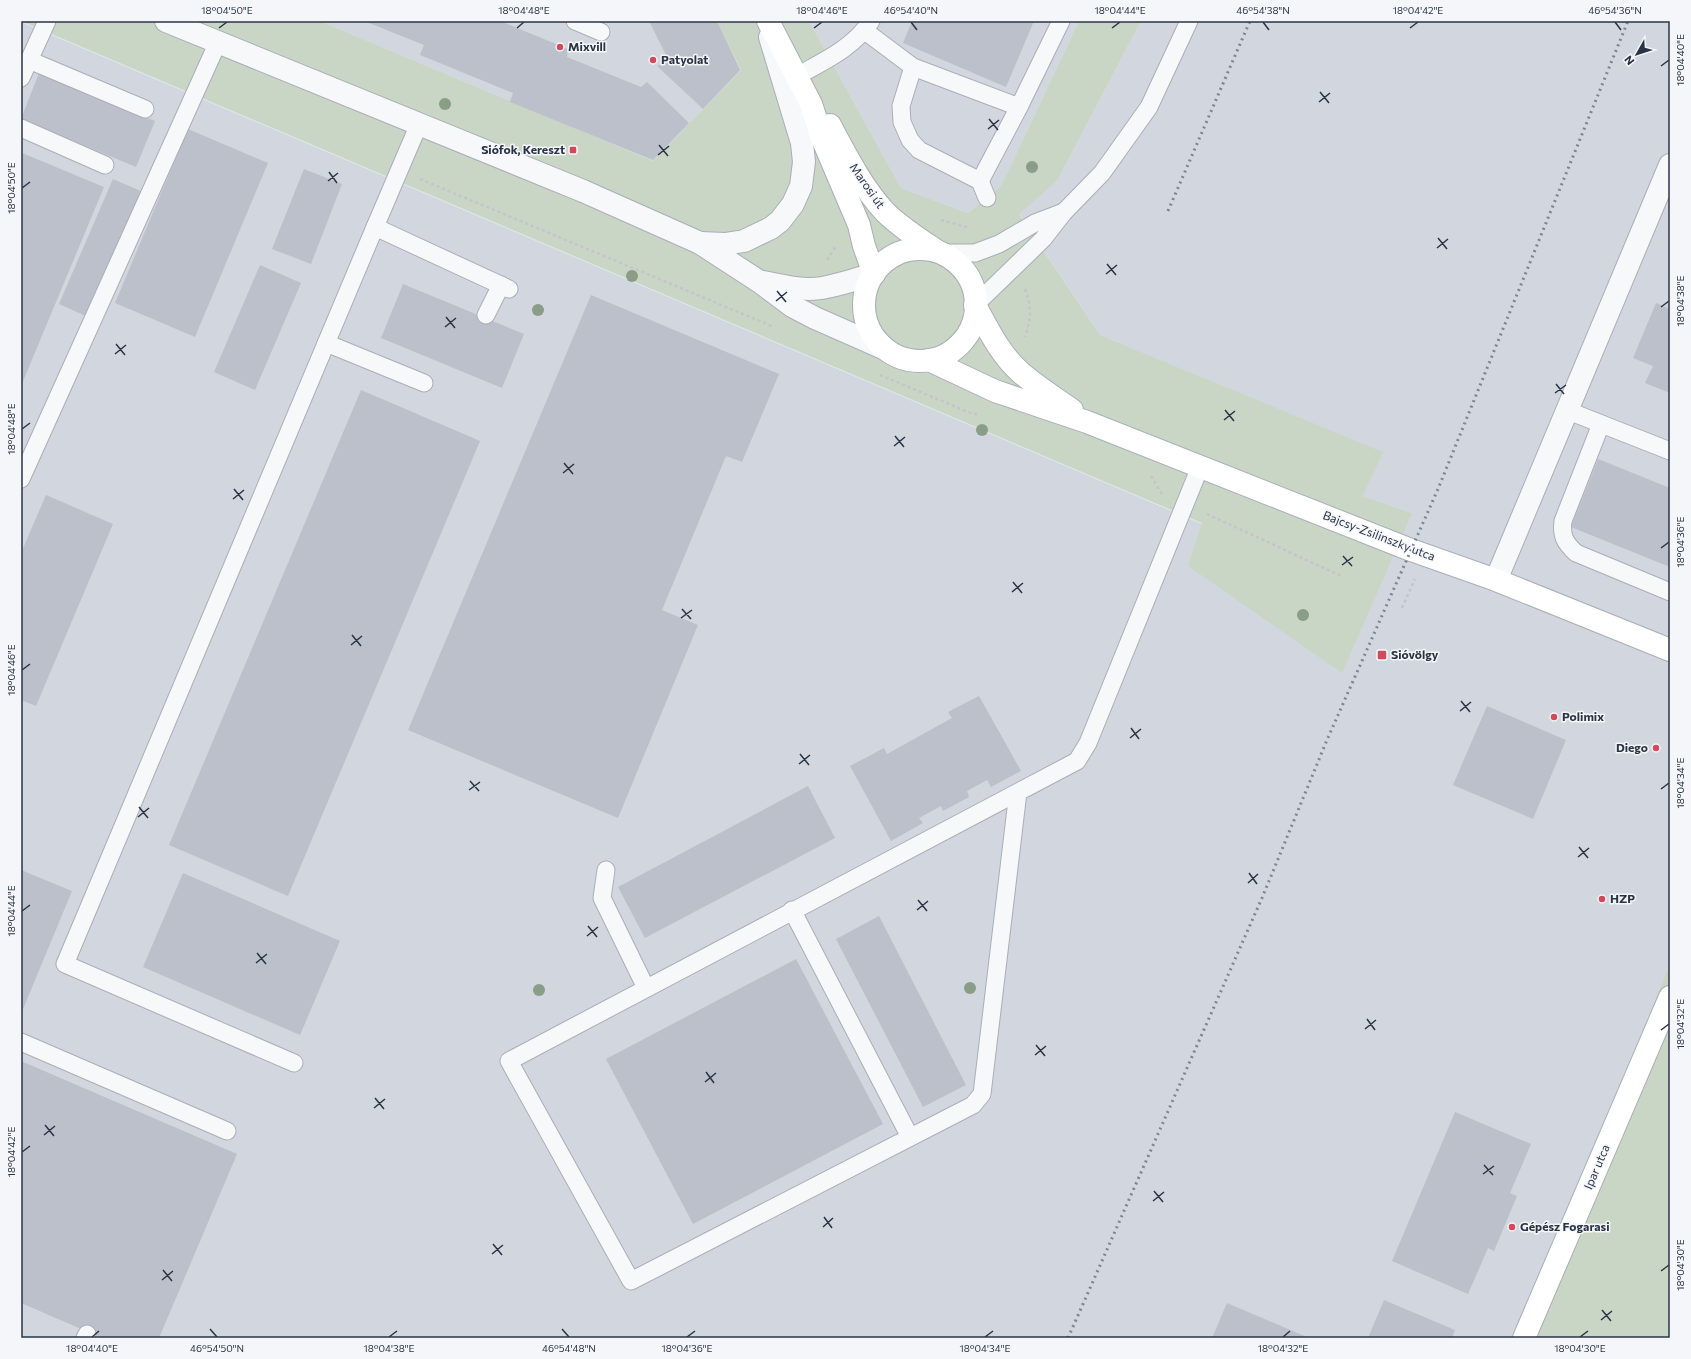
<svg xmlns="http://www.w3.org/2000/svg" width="1691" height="1359" font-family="Commissioner,sans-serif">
	<rect width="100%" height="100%" fill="#e4e7ec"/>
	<g fill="#d2d6de">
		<polygon points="320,21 717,21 741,70 653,161"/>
		<polygon points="809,21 1079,21 1001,186 968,213 901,188"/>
		<polygon points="1141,21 1670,21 1670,963 1517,1338 21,1338 21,22 1202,524 1412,513 1363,496 1382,452 1100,335 1019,213 1057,181"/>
	</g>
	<g fill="#c9d6c5">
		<polygon points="21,21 320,21 653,161 741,70 717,21 809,21 901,188 968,213 1001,186 1079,21 1141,21 1057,181 1019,214 1100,335 1383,452 1363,496 1412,513 1342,673 1188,566 1202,523"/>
		<polygon points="1670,963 1670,1338 1517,1338"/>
	</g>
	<g fill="#bbc0ca">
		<polygon points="364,21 500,21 568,49 567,57 641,87 647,82 689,123 653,160 510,102 513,93 420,55 424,45"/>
		<polygon points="649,21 717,21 740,70 703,109 657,66 669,61"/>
		<polygon points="912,21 1034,21 1006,87 903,43"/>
		<polygon points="39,73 155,121 136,167 21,119"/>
		<polygon points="188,129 268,163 195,337 115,303"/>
		<polygon points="22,153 104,187 21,386 21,156"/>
		<polygon points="304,169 342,184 311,264 272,249"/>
		<polygon points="113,179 143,192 88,317 59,304"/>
		<polygon points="260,265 301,283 255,390 214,372"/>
		<polygon points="403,284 524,334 502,388 381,338"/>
		<polygon points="591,295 779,374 742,462 726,456 662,610 698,625 618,818 408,730"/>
		<polygon points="1656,303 1670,309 1670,393 1645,383 1653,366 1633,358"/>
		<polygon points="361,390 480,441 288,896 169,845"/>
		<polygon points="1598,459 1670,488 1670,567 1571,527"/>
		<polygon points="46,495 113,524 36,706 21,700 21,553"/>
		<polygon points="979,696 1021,771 991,787 987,780 967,791 969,797 943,811 941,806 919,818 923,823 891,841 850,766 884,748 887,754 952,718 948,712"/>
		<polygon points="1487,706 1566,740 1533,819 1453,785"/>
		<polygon points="808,786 835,838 645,938 618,887"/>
		<polygon points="21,870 72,891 23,1009 21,1008"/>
		<polygon points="183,873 340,941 300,1035 143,967"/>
		<polygon points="879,916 966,1085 923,1107 836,939"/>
		<polygon points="796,959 883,1124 693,1224 606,1059"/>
		<polygon points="21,1061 237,1154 159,1338 102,1338 21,1303"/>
		<polygon points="1455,1112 1531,1144 1510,1193 1517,1196 1494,1251 1488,1248 1468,1294 1392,1261"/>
		<polygon points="1384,1300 1455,1330 1452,1338 1368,1338"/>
		<polygon points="1227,1303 1309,1338 1212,1338"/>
	</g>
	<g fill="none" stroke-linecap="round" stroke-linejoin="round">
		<defs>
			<g id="lane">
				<polyline points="575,21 601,32"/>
				<polyline points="865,31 913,67 1019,107 1061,21"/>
				<polyline points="29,60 145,109"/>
				<polyline points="913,67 901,106 902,122 910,140 919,150 980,181 987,198"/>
				<path d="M797,76C824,61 853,48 871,21"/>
				<polyline points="21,78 47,21"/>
				<polyline points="21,128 105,165"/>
				<polyline points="980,181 1019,107"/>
				<polyline points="375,227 509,289"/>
				<polyline points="940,253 975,253 999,244 1035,223 1064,212"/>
				<polyline points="975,305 1043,239 1064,212 1102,173 1149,107 1189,21"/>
				<polyline points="486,315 501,285"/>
				<polyline points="326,343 424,383"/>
				<polyline points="1566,410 1670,451"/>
				<path d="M1601,424L1563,521C1561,536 1565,543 1576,553L1670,592"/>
				<polyline points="21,479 218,42"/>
				<polyline points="1018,792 982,1094 973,1105 631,1281 509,1061 1077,761 1088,743 1200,467"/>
				<polyline points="606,870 602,898 646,988"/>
				<polyline points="792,910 910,1137"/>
				<polyline points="21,1042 227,1131"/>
				<polyline points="294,1063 65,964 375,227 419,124"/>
				<polyline points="85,1338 87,1334"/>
			</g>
			<g id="street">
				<polyline points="166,21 583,191 700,243 760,282 792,306 815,318 883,348"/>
				<polyline points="700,243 725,244 744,241 771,228 780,221 793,204 801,186 804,162 802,143 770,37"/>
				<path d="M763,282C782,286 803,291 822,288C840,285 857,279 874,274"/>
				<polyline points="1496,580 1670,165"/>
			</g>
			<g id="secondary">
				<polyline points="768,21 811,104 822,138 859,225 864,246 874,274"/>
				<path d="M830,125C846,155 862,187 885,212C900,227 919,239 937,251"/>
				<circle cx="920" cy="305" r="56"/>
				<path d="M975,305C988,329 1000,354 1020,372C1036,386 1055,398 1072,410"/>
				<polyline points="929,360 995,391 1087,422 1411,550 1496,580 1670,650"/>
				<polyline points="1524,1338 1670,997"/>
			</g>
		</defs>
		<use href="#lane" stroke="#a9aeb7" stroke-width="19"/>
		<use href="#street" stroke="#a9aeb7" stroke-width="24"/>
		<use href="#secondary" stroke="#a9aeb7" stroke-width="24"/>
		<g stroke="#c2c5cb" stroke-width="2.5" stroke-dasharray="3 3" stroke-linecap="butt">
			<polyline points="420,179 774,327"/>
			<polyline points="941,220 967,227"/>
			<polyline points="827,260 836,246"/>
			<path d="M1025,289C1032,307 1031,319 1025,337"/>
			<polyline points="880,375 973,414 979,414"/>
			<polyline points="1151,476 1162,494"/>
			<polyline points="1207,514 1341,576"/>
			<polyline points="1402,608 1415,579"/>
		</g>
		<use href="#lane" stroke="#f7f8fa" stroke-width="17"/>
		<use href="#street" stroke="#f7f8fa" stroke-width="22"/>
		<use href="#secondary" stroke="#fff" stroke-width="22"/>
		<g stroke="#7d8696" stroke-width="3" stroke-dasharray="2 4" stroke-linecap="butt">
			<polyline points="1168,211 1250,21"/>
			<polyline points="1068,1338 1262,898 1327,740 1438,489 1628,21"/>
		</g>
	</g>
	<g fill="#899d89">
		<circle cx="445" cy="104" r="6"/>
		<circle cx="1032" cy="167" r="6"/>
		<circle cx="632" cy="276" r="6"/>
		<circle cx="538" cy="310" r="6"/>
		<circle cx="982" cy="430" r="6"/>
		<circle cx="1303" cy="615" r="6"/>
		<circle cx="970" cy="988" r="6"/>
		<circle cx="539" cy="990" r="6"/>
	</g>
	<path fill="none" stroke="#2b3445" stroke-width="1.5" d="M911,22L917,30M1263,22L1269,30M1615,22L1621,30M219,28L227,22M517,28L524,22M814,28L822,22M1112,28L1120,22M1410,28L1418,22M1661,66L1669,60M1320,92L1329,103M1319,102L1330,93M989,119L998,130M988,129L999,120M659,145L668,156M658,155L669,146M329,172L337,183M328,181L338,173M22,188L30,182M1438,238L1447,249M1437,248L1448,239M1107,264L1116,275M1106,274L1117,265M777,291L786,302M776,301L787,292M1661,307L1669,301M446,317L455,328M445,327L456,318M116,344L125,355M115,354L126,345M1556,384L1564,394M1555,393L1566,385M1225,410L1234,421M1224,420L1235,411M22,429L30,423M895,436L904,447M894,446L905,437M564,463L573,474M563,473L574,464M234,489L243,500M233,499L244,490M1661,548L1669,542M1343,556L1352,566M1342,565L1353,557M1013,582L1022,593M1012,592L1023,583M682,609L691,619M681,618L692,610M352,635L361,646M351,645L362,636M22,670L30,664M1461,701L1470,712M1460,711L1471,702M1131,728L1139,739M1130,738L1141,729M800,754L809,765M799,764L810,755M470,781L479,791M1661,789L1669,783M469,790L480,782M139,807L148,818M138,817L149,808M1579,847L1588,858M1578,857L1589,848M1249,873L1257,884M1248,883L1258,874M918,900L927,911M917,910L928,901M22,911L30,905M588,926L597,937M587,936L598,927M257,953L266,964M256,963L267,954M1367,1019L1375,1030M1365,1029L1376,1020M1661,1030L1669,1024M1036,1045L1045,1056M1035,1055L1046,1046M706,1072L714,1083M705,1082L716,1073M375,1098L384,1109M374,1108L385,1099M45,1125L54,1136M44,1135L55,1126M22,1152L30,1146M1484,1165L1493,1175M1483,1174L1494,1166M1154,1191L1163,1202M1153,1201L1164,1192M824,1217L832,1228M823,1227L833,1218M493,1244L502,1255M492,1254L503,1245M163,1270L172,1281M1661,1271L1669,1265M162,1280L173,1271M1602,1310L1611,1321M1601,1320L1612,1311M210,1329L217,1337M562,1329L569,1337M92,1337L99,1331M389,1337L397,1331M687,1337L695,1331M985,1337L993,1331M1283,1337L1290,1331M1580,1337L1588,1331"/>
	<g fill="#d1495b" stroke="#f4f6f9" stroke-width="1.5">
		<circle cx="560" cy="47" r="4"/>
		<circle cx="653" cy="60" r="4"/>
		<rect x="569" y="146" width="8" height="8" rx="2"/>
		<rect x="1377" y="650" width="10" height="10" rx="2"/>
		<circle cx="1554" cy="717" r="4"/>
		<circle cx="1656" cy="748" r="4"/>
		<circle cx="1602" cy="899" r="4"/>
		<circle cx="1512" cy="1227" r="4"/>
	</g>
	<g text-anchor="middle" stroke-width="3" stroke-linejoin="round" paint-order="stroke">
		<g font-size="12" font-weight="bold" fill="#2b3445" stroke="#f4f6f9" text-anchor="start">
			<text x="568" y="51">Mixvill</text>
			<text x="661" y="64">Patyolat</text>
			<text x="565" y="154" text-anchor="end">Siófok, Kereszt</text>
			<text x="1391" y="659">Sióvölgy</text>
			<text x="1562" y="721">Polimix</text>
			<text x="1648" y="752" text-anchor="end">Diego</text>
			<text x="1610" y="903">HZP</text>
			<text x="1520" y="1231">Gépész Fogarasi</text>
		</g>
		<g font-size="12" fill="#2b3445" stroke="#f4f6f9">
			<text transform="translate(867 186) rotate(55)" y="4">Marosi út</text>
			<text transform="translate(1379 536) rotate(21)" y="4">Bajcsy-Zsilinszky utca</text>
			<text transform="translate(1597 1167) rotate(-67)" y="4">Ipar utca</text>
		</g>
	</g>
	<rect width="1691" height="1359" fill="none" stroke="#f4f6f9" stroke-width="44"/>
	<g transform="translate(1637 54) rotate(231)" stroke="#f4f6f9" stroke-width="3" paint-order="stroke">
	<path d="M0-3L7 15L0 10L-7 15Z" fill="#2b3445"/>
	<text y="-6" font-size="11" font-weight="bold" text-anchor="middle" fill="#2b3445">N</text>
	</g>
	<rect x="22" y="22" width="1647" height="1315" fill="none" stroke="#2b3445" stroke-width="1.5"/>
	<g font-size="10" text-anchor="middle" fill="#2b3445">
		<text x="227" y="14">18°04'50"E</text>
		<text x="524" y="14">18°04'48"E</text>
		<text x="822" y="14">18°04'46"E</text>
		<text x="911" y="14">46°54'40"N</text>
		<text x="1120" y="14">18°04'44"E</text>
		<text x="1263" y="14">46°54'38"N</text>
		<text x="1418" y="14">18°04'42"E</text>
		<text x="1615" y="14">46°54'36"N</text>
		<text transform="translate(1680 60) rotate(-90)" y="4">18°04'40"E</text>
		<text transform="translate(11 188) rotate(-90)" y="4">18°04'50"E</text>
		<text transform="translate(1680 301) rotate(-90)" y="4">18°04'38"E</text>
		<text transform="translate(11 429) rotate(-90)" y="4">18°04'48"E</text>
		<text transform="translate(1680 542) rotate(-90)" y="4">18°04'36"E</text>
		<text transform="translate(11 670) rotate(-90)" y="4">18°04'46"E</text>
		<text transform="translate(1680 783) rotate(-90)" y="4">18°04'34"E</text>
		<text transform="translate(11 911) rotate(-90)" y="4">18°04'44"E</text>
		<text transform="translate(1680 1024) rotate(-90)" y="4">18°04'32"E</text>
		<text transform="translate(11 1152) rotate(-90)" y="4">18°04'42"E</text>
		<text transform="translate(1680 1265) rotate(-90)" y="4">18°04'30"E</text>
		<text x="92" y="1352">18°04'40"E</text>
		<text x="217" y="1352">46°54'50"N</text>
		<text x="389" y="1352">18°04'38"E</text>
		<text x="569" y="1352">46°54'48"N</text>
		<text x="687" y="1352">18°04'36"E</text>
		<text x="985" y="1352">18°04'34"E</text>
		<text x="1283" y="1352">18°04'32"E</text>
		<text x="1580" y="1352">18°04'30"E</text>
	</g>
</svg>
